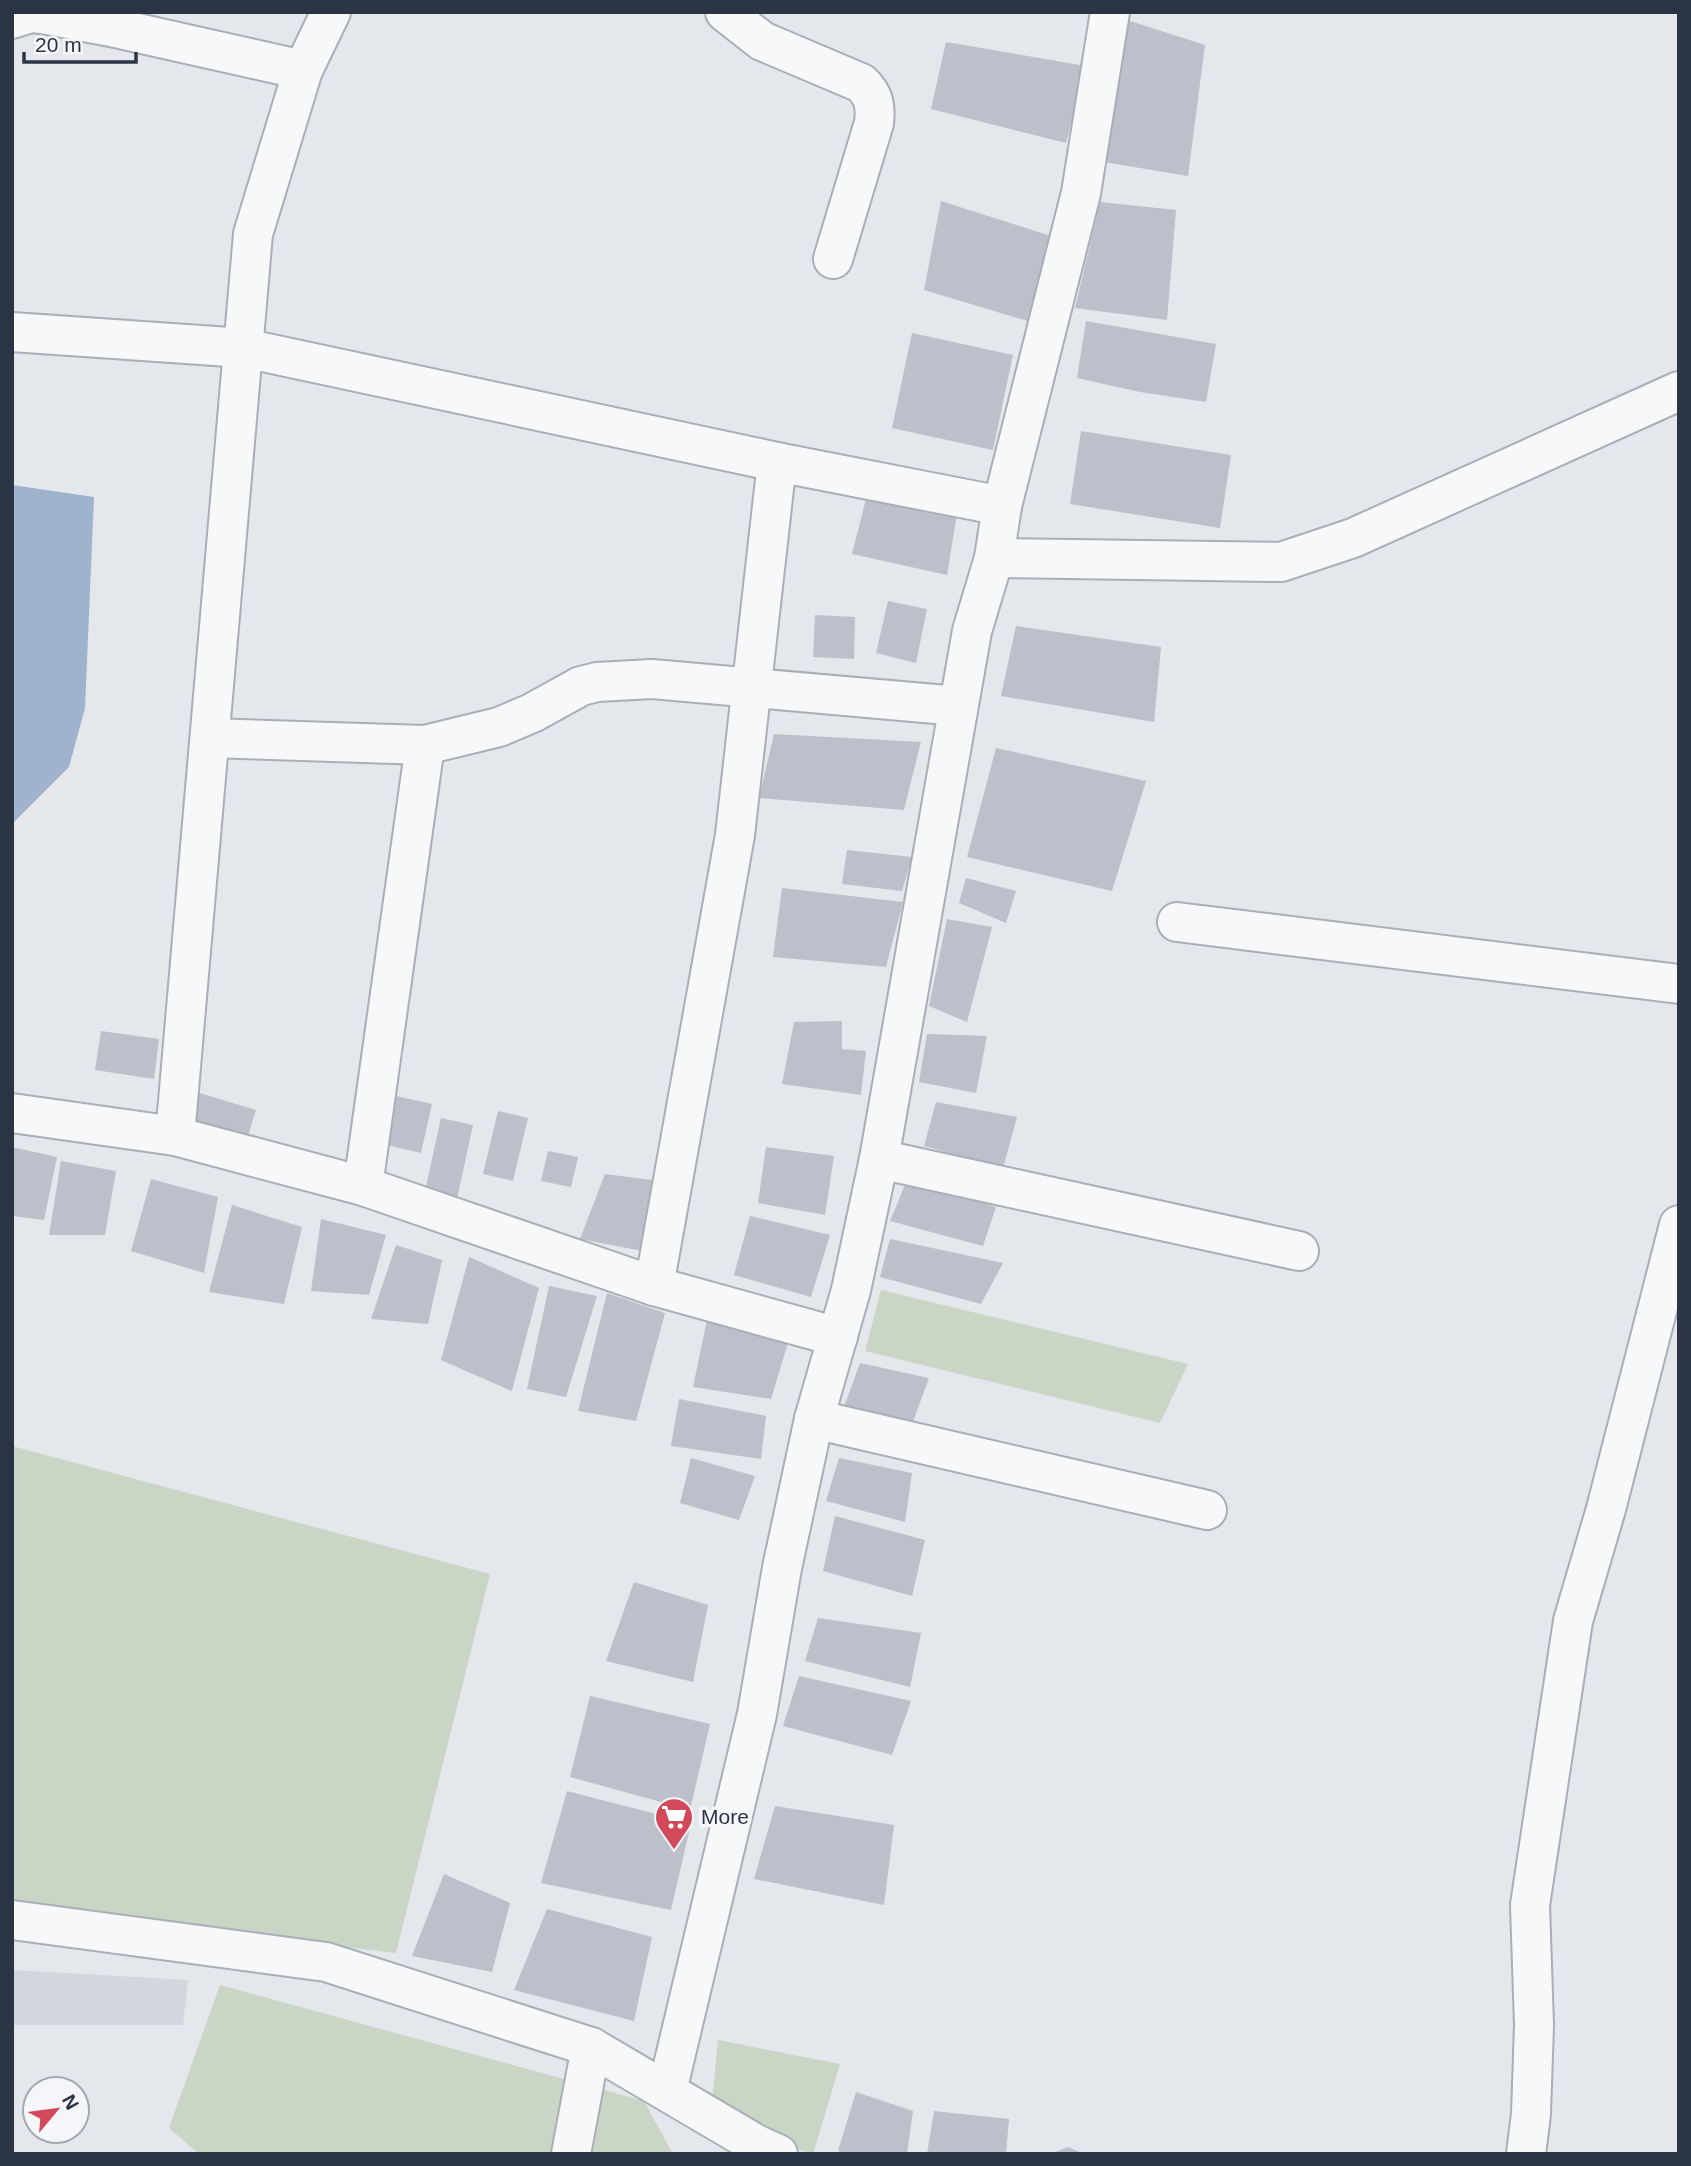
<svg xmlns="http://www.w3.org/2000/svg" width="1691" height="2166" font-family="Arial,sans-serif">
	<rect width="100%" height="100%" fill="#e4e7ec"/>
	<polygon fill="#d2d6de" points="12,1970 188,1980 183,2025 12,2025"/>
	<g fill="#c9d6c5">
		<polygon points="881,1290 1188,1364 1160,1423 865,1351"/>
		<polygon points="12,1446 490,1574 396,1953 12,1910"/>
		<polygon points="220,1985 644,2101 673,2154 199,2154 169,2128"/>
		<polygon points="718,2040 840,2064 813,2154 710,2123"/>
	</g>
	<polygon fill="#9fb4cc" points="12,485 94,497 85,708 69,767 12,824"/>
	<g fill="#bbc0ca">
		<polygon points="1127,20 1205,45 1188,176 1098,161"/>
		<polygon points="946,42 1086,66 1066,143 931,109"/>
		<polygon points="941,201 1051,236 1034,323 924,290"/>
		<polygon points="1100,202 1176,210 1167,320 1075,308"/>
		<polygon points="1086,321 1216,344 1206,402 1140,392 1077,378"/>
		<polygon points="912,333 1013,355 993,450 892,428"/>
		<polygon points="1081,431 1231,455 1220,528 1070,504"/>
		<polygon points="866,499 957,514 947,575 852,554"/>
		<polygon points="888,601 927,609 916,663 876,653"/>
		<polygon points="815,615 855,617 854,659 813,657"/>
		<polygon points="1016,626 1161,647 1154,722 1001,696"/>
		<polygon points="774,734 921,742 904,810 759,798"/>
		<polygon points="996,748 1146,781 1112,891 967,857"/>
		<polygon points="847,850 912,857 902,891 842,884"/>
		<polygon points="966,878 1016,891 1006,923 959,903"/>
		<polygon points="782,888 903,902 886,967 773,957"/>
		<polygon points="947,919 992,927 967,1022 929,1006"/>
		<polygon points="842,1021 842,1049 866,1051 861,1095 782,1084 794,1022"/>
		<polygon points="101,1031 159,1039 154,1079 95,1070"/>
		<polygon points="927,1034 987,1036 976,1093 919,1082"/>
		<polygon points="186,1089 256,1110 238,1167 177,1142"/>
		<polygon points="396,1096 432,1104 421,1153 386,1145"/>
		<polygon points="936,1102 1017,1117 1003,1168 924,1146"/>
		<polygon points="498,1111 528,1118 513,1181 483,1174"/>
		<polygon points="441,1118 473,1125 457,1199 425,1191"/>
		<polygon points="12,1147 57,1157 44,1220 12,1216"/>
		<polygon points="766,1147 834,1156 825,1215 758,1203"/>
		<polygon points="548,1151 578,1157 571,1187 541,1181"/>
		<polygon points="61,1161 116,1171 105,1235 49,1235"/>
		<polygon points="605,1174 668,1182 653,1253 580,1239"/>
		<polygon points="151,1179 218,1197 204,1273 131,1251"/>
		<polygon points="907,1180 996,1207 983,1246 890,1221"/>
		<polygon points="232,1205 302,1227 284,1304 209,1292"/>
		<polygon points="750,1216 830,1235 811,1297 734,1275"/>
		<polygon points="321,1219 386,1235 369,1295 311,1291"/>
		<polygon points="890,1239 1003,1263 981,1304 880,1277"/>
		<polygon points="396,1245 442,1260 428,1324 371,1319"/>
		<polygon points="469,1257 539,1288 512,1391 441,1360"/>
		<polygon points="549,1286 597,1296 566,1397 527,1389"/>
		<polygon points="607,1293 665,1313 636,1421 578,1411"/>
		<polygon points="709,1310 791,1333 771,1399 693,1387"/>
		<polygon points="860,1363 929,1378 908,1435 841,1415"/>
		<polygon points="679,1399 766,1416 761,1459 671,1446"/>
		<polygon points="691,1458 755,1476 739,1520 680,1503"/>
		<polygon points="839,1458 912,1473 905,1522 826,1501"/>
		<polygon points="835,1516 925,1540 912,1596 823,1571"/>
		<polygon points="634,1582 708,1605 693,1682 606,1661"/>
		<polygon points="818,1618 921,1633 910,1687 805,1661"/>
		<polygon points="799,1676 911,1701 892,1755 783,1726"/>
		<polygon points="590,1696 710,1724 690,1810 570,1777"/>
		<polygon points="567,1791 691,1823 671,1910 541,1883"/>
		<polygon points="775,1806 894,1825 884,1905 754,1879"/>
		<polygon points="444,1874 510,1903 492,1972 412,1956"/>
		<polygon points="547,1909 652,1937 634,2021 514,1990"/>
		<polygon points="856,2092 913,2111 907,2154 852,2154 838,2151"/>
		<polygon points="934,2111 1009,2119 1006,2154 927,2154"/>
		<polygon points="1068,2147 1084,2154 1050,2154"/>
	</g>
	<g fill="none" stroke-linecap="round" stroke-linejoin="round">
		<defs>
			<g id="minor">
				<path d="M725,12L762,41L861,83C874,95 876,106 874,123L833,259"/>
				<polyline points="12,19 31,13 48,15 111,27 303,70"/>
				<polyline points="12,332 244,348 777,462 1002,506"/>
				<polyline points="994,558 1281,562 1353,538 1679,391"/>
				<polyline points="210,738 425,745 499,727 532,713 581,686 597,682 652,679 958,706"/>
				<polyline points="1177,922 1679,984"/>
				<polyline points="12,1113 175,1136 363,1186 654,1286 838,1337"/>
				<polyline points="175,1136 253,234 303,70 331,12"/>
				<polyline points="879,1159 1299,1251"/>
				<polyline points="363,1186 425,745"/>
				<polyline points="654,1286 735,835 777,462"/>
				<polyline points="814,1419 1207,1510"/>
				<polyline points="12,1920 326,1962 591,2047 756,2144 778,2154"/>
				<polyline points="667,2091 757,1714 782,1568 814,1419 851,1290 879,1159 972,631 994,558 1002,506 1081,193 1110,12"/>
				<polyline points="571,2154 591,2047"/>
				<polyline points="1526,2154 1531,2114 1534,2025 1530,1905 1573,1621 1606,1509 1679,1225"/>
			</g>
		</defs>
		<use href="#minor" stroke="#a9aeb7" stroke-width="42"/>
		<use href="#minor" stroke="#f7f8fa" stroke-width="38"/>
	</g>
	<defs>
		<symbol id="supermarket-pin" viewBox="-11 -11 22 30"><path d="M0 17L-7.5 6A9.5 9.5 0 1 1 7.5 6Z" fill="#d1495b" stroke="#f4f6f9"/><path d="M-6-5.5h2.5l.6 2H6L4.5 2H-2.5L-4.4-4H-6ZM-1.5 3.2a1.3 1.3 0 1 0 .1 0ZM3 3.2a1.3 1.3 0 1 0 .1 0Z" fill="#fff"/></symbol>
	</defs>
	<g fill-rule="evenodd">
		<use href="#supermarket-pin" x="652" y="1795" width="44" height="60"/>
	</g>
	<g text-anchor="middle" stroke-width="7" stroke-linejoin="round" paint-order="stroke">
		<g font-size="21" fill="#2b3445" stroke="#f4f6f9" text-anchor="start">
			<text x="701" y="1824">More</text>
		</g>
	</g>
	<rect width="1691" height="2166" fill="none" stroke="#2b3445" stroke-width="28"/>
	<g transform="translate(56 2110) rotate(61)"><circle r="33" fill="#f4f6f9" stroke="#a4a8b1" stroke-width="2"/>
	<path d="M0-5L12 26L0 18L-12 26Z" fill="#d1495b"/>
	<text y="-10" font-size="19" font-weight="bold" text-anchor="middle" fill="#2b3445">N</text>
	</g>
	<path d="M24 52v10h112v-10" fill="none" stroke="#2b3445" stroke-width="3.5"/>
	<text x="35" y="52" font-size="21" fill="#2b3445" stroke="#f4f6f9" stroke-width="5" paint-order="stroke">20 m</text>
</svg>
